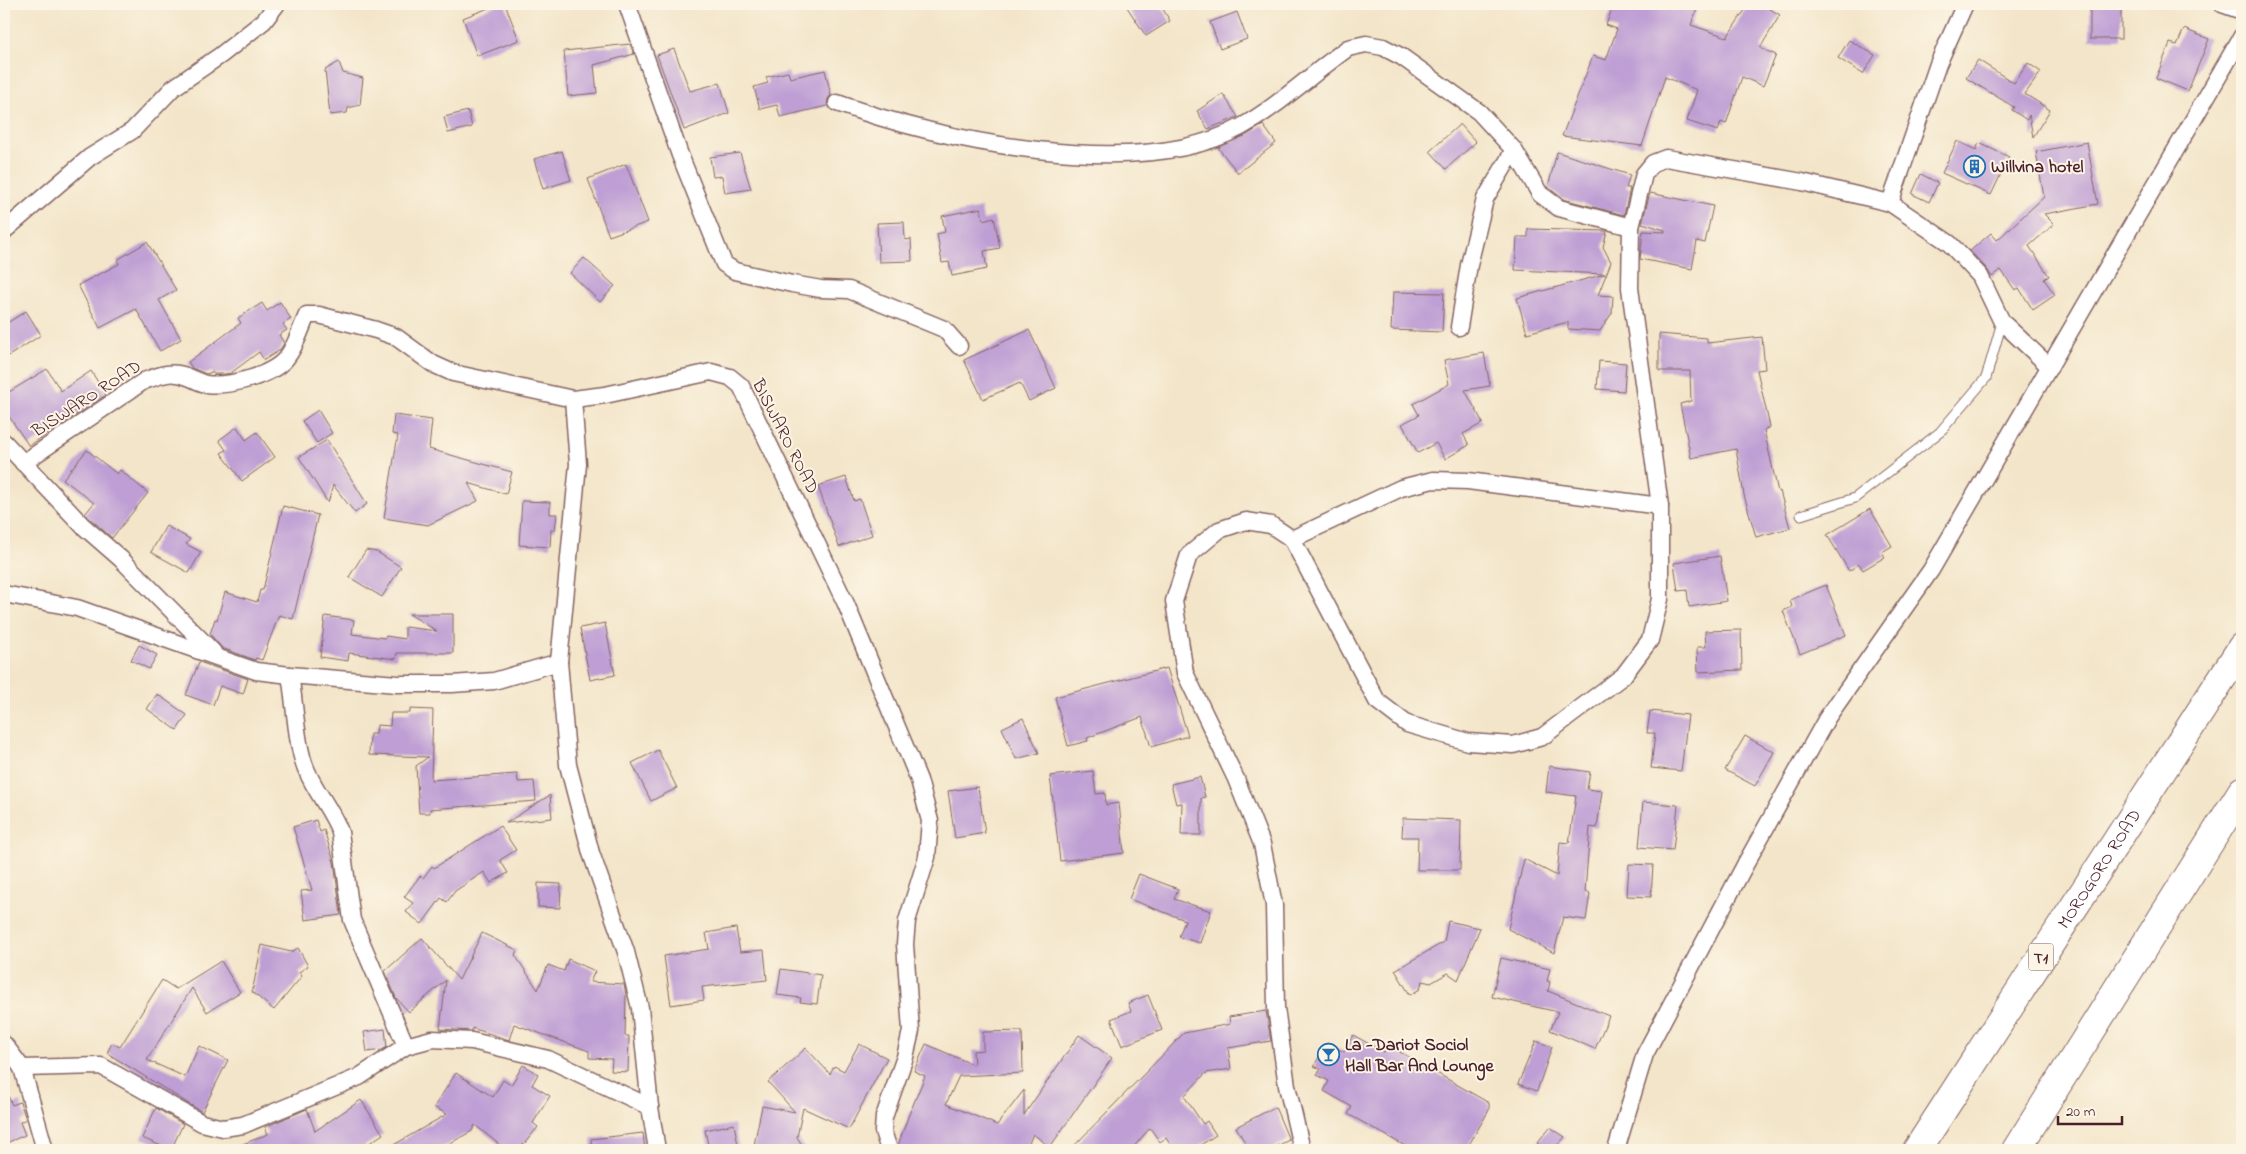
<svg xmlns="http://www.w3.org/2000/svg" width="2246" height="1154" font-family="'Indie Flower',sans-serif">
	<rect width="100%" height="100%" fill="#fcf5e5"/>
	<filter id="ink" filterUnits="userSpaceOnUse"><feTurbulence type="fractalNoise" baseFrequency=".02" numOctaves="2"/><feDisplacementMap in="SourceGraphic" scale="10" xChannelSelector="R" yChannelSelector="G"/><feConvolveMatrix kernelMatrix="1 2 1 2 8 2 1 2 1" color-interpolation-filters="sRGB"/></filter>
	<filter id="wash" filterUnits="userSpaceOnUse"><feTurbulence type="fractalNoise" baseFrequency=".0096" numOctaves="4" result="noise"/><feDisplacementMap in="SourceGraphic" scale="20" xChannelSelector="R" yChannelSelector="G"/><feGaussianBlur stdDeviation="1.12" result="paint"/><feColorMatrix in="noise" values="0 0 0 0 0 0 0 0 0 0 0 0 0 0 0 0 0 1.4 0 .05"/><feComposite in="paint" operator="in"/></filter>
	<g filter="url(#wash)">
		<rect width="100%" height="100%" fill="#f3e5c9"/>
		<g id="blocks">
			<g fill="#be9ed4">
				<polygon points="499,4 505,4 519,40 477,56 463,18"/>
				<polygon points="1125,4 1160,4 1170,21 1146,36"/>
				<polygon points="1614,4 1699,4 1691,25 1727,37 1749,4 1762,4 1780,15 1760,48 1776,55 1763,86 1742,77 1726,124 1721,122 1718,131 1687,121 1697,90 1665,77 1642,146 1562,136 1593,56 1606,60 1617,29 1606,25"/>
				<rect x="2090" y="4" width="31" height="35"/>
				<polygon points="1237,12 1247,39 1220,49 1210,22"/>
				<polygon points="2184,29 2209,39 2188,91 2156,78 2170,43 2177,45"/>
				<polygon points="1849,40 1875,55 1863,74 1838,58"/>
				<polygon points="630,44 634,54 594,65 597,93 568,96 564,51"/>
				<polygon points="674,49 690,91 720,83 729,113 684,130 657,55"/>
				<polygon points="1978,60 2014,83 2028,63 2041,72 2025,94 2050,110 2033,137 2029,115 2027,120 2012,110 2014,107 1966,78"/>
				<polygon points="339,62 343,73 363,78 360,105 348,108 347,113 330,115 325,70"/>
				<polygon points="825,70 831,95 828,99 827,106 780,117 777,105 760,109 754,87 768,83 766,77 788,72 790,78"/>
				<polygon points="1223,94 1238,117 1208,129 1197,111"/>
				<polygon points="468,111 472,127 448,133 444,117"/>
				<polygon points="1460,124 1476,142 1446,169 1430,151"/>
				<polygon points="1263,125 1276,143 1238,173 1219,149 1219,146 1245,136"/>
				<polygon points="1957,141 1976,150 1979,143 2009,157 1991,195 1942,173"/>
				<polygon points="2087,142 2098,204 2044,214 2054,224 2029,246 2049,276 2044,279 2055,295 2033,310 2019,288 2015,290 2001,270 1992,277 1987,269 1970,251 1991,233 1997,240 2044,197 2036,152"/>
				<polygon points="562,151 571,180 543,189 534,159"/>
				<polygon points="1557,152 1630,175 1626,188 1630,188 1624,215 1563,199 1548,187"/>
				<polygon points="740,153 751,189 725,193 722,176 713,177 710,157"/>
				<polygon points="626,164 648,222 609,236 588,179"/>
				<polygon points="1921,174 1938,183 1929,202 1912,194"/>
				<polygon points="1650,193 1713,206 1705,243 1697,241 1692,269 1640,259 1643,231 1665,232 1665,230 1642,223"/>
				<polygon points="981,208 983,220 994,217 1000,248 984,251 987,269 952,276 949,262 942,263 937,234 945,232 942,216"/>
				<polygon points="904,222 905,240 911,239 912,261 879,262 877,223"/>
				<polygon points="1528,229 1607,231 1603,247 1611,262 1598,295 1613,296 1612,313 1600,331 1568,329 1568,322 1527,333 1517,298 1605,274 1515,270 1517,237 1528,237"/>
				<polygon points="147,242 176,290 159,300 181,339 160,351 136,309 100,328 78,285 119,264 117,260"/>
				<polygon points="584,258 615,286 600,302 570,273"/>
				<polygon points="1393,292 1444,293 1442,332 1391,330"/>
				<polygon points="280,302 291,319 283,324 287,330 279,335 284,343 280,350 264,360 259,352 231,373 225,374 214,374 212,372 206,374 192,368 188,362 241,323 238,318 262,303 267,311"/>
				<polygon points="26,311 41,335 4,359 4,325"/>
				<polygon points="1029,330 1056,388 1029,401 1020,383 983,399 964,360"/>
				<polygon points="1659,334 1707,338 1707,343 1762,337 1765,369 1757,370 1770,427 1764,430 1778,492 1780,491 1790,528 1756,537 1744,495 1736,449 1691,458 1680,404 1691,401 1690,371 1659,371"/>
				<polygon points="1484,353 1490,386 1465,390 1483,423 1463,434 1469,445 1445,459 1436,443 1418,453 1402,424 1419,415 1413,404 1449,384 1444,360"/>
				<polygon points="1599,361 1626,363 1624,391 1597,389"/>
				<polygon points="47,369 61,391 91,371 106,395 29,446 4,409 4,395"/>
				<polygon points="318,410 332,433 317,443 302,421"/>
				<polygon points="394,415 432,420 429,449 512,472 506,494 468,483 478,501 428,525 384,518 398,435 392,434"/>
				<polygon points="237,427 246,440 257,432 275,457 242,481 221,453 226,450 219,440"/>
				<polygon points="327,440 367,504 355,513 333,485 328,503 299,457"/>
				<polygon points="87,450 117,474 120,470 148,493 112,538 85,514 94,503 63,479"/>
				<polygon points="846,477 854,501 860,499 872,535 839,547 818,486"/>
				<polygon points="522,501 550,502 550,514 557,514 555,530 551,530 550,547 519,545"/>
				<polygon points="283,506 318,515 293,619 279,615 262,660 256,658 255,660 222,648 210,634 215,619 217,620 225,592 257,602 260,590 263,590"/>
				<polygon points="1870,509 1892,546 1882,552 1885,557 1863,570 1859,564 1849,571 1827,535"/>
				<polygon points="166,526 190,539 186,544 201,552 189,573 151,552"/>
				<polygon points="366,550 377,552 401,567 382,597 349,577"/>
				<polygon points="1720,556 1727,601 1689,607 1687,590 1678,591 1674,563"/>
				<polygon points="1826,585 1846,635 1800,654 1783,611 1792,607 1790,600"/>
				<polygon points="409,614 453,614 453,653 397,653 396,659 349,653 348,661 320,657 325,616 354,620 352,634 385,638 386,636 405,639 405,627 437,631"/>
				<polygon points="605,623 615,675 590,680 580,628"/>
				<polygon points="1741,630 1742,670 1698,672 1697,647 1706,647 1705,631"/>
				<polygon points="139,645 157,655 149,669 131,660"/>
				<polygon points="199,662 248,679 243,694 220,686 213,705 186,695"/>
				<polygon points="1167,668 1188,736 1151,747 1142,717 1087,738 1088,741 1068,746 1055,697"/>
				<polygon points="157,694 187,715 177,730 147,709"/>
				<polygon points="410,709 433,710 431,780 517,774 518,782 534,781 536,801 430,809 430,813 419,813 416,766 428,757 369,755 370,734 376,734 377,725 390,726 391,713 410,713"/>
				<polygon points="1650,711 1688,715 1681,771 1651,768 1655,733 1647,733"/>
				<polygon points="1023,718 1039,753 1016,759 1002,728"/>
				<polygon points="1745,736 1774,752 1755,786 1725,770"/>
				<polygon points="658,750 677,788 651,801 632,763"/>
				<polygon points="1549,766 1590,772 1587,789 1602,791 1597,828 1590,827 1585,892 1590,893 1586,920 1563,917 1554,953 1508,929 1524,859 1557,876 1560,842 1569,843 1576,796 1546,792"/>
				<polygon points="1093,771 1096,794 1105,793 1106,805 1119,803 1124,853 1060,861 1050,776"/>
				<polygon points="1200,777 1205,797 1201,798 1201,835 1181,835 1182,803 1176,804 1171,784"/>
				<polygon points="978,787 985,833 955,838 948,791"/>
				<polygon points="550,795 552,818 506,823"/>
				<polygon points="1643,802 1678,805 1673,850 1639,847"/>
				<polygon points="1403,818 1461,820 1460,870 1417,870 1418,837 1402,837"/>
				<polygon points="316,820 320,832 324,830 334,862 341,915 305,920 301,891 312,890 293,827"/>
				<polygon points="500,826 516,850 500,860 508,873 491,883 484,872 455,891 447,902 441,898 422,924 406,912 413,903 404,897 420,876 423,878 432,866 434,868"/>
				<polygon points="1629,864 1653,865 1651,897 1627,896"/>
				<polygon points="1139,874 1178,889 1174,899 1211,911 1200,943 1179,937 1185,920 1129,899"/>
				<polygon points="538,883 561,884 560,908 538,907"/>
				<polygon points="1448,921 1480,928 1458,980 1448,973 1431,983 1422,981 1420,989 1410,995 1395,970 1444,942"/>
				<polygon points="736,928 740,952 764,950 767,980 702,987 704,1000 671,1005 664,956 709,949 706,933"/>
				<polygon points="482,933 517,950 515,955 538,990 548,965 564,971 568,959 595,971 590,982 624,984 626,995 625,1036 629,1036 628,1072 611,1071 612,1059 589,1058 589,1051 514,1024 509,1040 472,1028 472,1031 440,1029 446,980 409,1012 396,998 385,971 422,938 459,980"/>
				<polygon points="262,945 291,952 298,948 308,966 299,972 302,976 274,1010 252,992"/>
				<polygon points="1501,958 1550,969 1547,981 1550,982 1548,991 1609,1016 1595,1049 1550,1030 1558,1012 1492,997"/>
				<polygon points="221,961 240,992 207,1012 192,988 147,1060 185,1077 199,1046 228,1060 202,1112 107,1053 112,1043 120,1047 162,980 176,989"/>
				<polygon points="781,969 821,975 817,1004 800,1002 801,998 777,995"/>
				<polygon points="1148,995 1162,1030 1122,1046 1111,1019 1131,1011 1128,1003"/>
				<polygon points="1266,1011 1271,1041 1228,1048 1231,1069 1206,1073 1184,1096 1203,1124 1207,1121 1216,1135 1193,1150 1174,1150 1166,1138 1160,1142 1150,1128 1131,1150 1070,1150 1184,1033 1230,1024 1229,1017"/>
				<polygon points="385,1029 387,1047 382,1050 367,1052 364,1032"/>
				<polygon points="1022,1031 1023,1073 959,1076 946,1104 997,1125 1024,1090 1024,1115 1079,1035 1112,1058 1050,1147 1033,1134 1026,1150 899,1150 898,1145 908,1117 925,1076 914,1071 926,1044 974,1065 973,1051 983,1050 983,1032"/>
				<polygon points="1353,1035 1384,1052 1388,1045 1489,1103 1489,1110 1466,1150 1412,1150 1348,1114 1352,1107 1324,1091 1329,1081 1317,1075 1321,1069 1314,1066 1327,1043 1344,1052"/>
				<polygon points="1536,1041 1552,1047 1537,1091 1518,1084"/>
				<polygon points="859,1044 887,1058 849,1129 803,1108 797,1137 805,1150 753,1150 762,1106 795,1112 768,1082 806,1048 830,1074 834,1066 844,1071"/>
				<polygon points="523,1065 538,1074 532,1085 550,1096 533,1123 538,1127 519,1150 506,1150 475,1125 472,1131 438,1150 385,1150 447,1114 434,1107 456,1073 493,1097 503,1080 511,1085"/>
				<polygon points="4,1086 12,1105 20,1102 26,1119 20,1122 25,1135 4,1144"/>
				<polygon points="361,1100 383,1134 359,1150 228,1150 268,1134 265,1127 307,1109 315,1131"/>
				<polygon points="1275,1107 1289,1140 1269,1150 1249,1150 1236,1127"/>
				<polygon points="156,1108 183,1124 171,1150 142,1138"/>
				<polygon points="734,1124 739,1150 709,1150 705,1130"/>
				<polygon points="1550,1127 1565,1137 1553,1150 1547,1150 1537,1143"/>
				<polygon points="643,1133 645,1150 592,1150 591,1139"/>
			</g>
		</g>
	</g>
	<g filter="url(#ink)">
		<use href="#blocks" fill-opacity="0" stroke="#856462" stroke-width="1"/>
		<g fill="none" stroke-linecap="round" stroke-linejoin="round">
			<defs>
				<polyline id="service" points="1801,515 1855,498 1940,432 1986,378 2002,322"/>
				<g id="minor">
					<polyline points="627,4 680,155 724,264 735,271 792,284 821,289 849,290 944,329 959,346"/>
					<polyline points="2222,4 2242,11"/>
					<path d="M837,103C941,141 1139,183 1241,127C1277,107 1313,73 1348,48L1366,44L1383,47L1402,57L1479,112L1514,150L1540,194L1559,208L1631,227"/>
					<polyline points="1890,203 1938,64 1965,4"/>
					<polyline points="4,231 90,157 132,131 173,88 221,55 264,21 277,4"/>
					<polyline points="1459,327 1469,265 1485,199 1514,150"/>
					<polyline points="573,399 578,464 559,662 568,765 591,853 626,952 640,1008 650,1107 657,1150"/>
					<polyline points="4,442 82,525 121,559 213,652"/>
					<path d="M23,463L144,381C160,375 172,370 188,377C194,379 200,383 206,384C228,387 273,376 287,357C296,346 301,328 307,315H319L376,330L396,337L433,364L453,373L573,399L605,395L711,372L730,377L741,386L846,604L919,780L930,821L927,857L907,921L905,944L911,1031L905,1057L884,1117L883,1131L889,1150"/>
					<polyline points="1292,539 1401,488 1433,480 1468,481 1660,506"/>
					<polyline points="4,594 77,608 256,671 290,675 397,684 452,684 494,681 559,662"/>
					<path d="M290,675C295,702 296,748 307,771C316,793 332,810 340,832L352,920L406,1046"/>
					<polyline points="4,1044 22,1068 45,1150"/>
					<polyline points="22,1068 101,1066 202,1123 223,1128 243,1125 359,1077 406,1046 432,1039 472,1041 548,1059 650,1107"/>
					<polyline points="1302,1150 1287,1086 1276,1008 1274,905 1262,844 1236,779 1185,673 1174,601 1189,555 1219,530 1246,521 1271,525 1292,539 1377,701 1407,724 1468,742 1513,745 1542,737 1623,676 1650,640 1660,599 1660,506 1630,288 1631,227 1644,174 1653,163 1666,158 1802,182 1890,203 1949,243 1980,276 2002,322 2050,367"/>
					<polyline points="1616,1150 1645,1054 1746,863 1827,718 1931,570 2242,36"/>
				</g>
				<g id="trunk">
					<path id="s1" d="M1917,1150L2242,647"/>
					<polyline points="2016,1150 2242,791"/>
				</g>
			</defs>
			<use href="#service" stroke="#856462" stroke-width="11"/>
			<use href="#minor" stroke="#856462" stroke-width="19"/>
			<use href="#trunk" stroke="#856462" stroke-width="30"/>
			<use href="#service" stroke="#fff" stroke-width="9"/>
			<use href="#minor" stroke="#fff" stroke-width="16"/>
			<use href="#trunk" stroke="#fff" stroke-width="28"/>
		</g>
	</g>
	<defs>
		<symbol id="building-ring" viewBox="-11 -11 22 22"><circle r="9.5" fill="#fcf5e5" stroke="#1f6fb2" stroke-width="1.5"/><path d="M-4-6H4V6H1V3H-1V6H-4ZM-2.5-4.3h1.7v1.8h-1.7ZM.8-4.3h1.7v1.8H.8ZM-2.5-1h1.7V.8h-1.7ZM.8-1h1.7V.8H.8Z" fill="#1f6fb2"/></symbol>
		<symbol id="bar-ring" viewBox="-11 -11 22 22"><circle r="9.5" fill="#fcf5e5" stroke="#1f6fb2" stroke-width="1.5"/><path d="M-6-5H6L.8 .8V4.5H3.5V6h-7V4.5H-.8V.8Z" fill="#1f6fb2"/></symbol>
	</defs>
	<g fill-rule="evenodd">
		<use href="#building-ring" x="1962" y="154" width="25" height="25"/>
		<use href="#bar-ring" x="1316" y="1042" width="25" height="25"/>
	</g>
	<g text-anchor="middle" stroke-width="4" stroke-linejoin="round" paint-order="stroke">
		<rect fill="#fcf5e5" stroke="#7f5f63" stroke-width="1" x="2028.5" y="943.5" width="25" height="27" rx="4"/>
		<g font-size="16" font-weight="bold" fill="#4a1f2b">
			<text x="2041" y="963">T1</text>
		</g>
		<g font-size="18" font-weight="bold" fill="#4a1f2b" stroke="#fcf5e5" text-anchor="start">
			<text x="1991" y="172">Willvina hotel</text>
			<text x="1345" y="1050">La -Dariot Sociol<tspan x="1345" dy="21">Hall Bar And Lounge</tspan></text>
		</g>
		<g font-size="18" fill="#4a1f2b" stroke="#fcf5e5">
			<text transform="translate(86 398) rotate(-33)" y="6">BISWARO ROAD</text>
			<text transform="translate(786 436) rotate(63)" y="6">BISWARO ROAD</text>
			<text dy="6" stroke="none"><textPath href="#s1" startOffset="335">MOROGORO ROAD</textPath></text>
		</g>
	</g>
	<rect width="2246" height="1154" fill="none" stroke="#fcf5e5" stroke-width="20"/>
	<path d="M2058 1116v8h64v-8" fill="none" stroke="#4a1f2b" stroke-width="2.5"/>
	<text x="2066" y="1116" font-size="15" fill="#4a1f2b" stroke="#fcf5e5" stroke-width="4" paint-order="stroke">20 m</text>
</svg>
